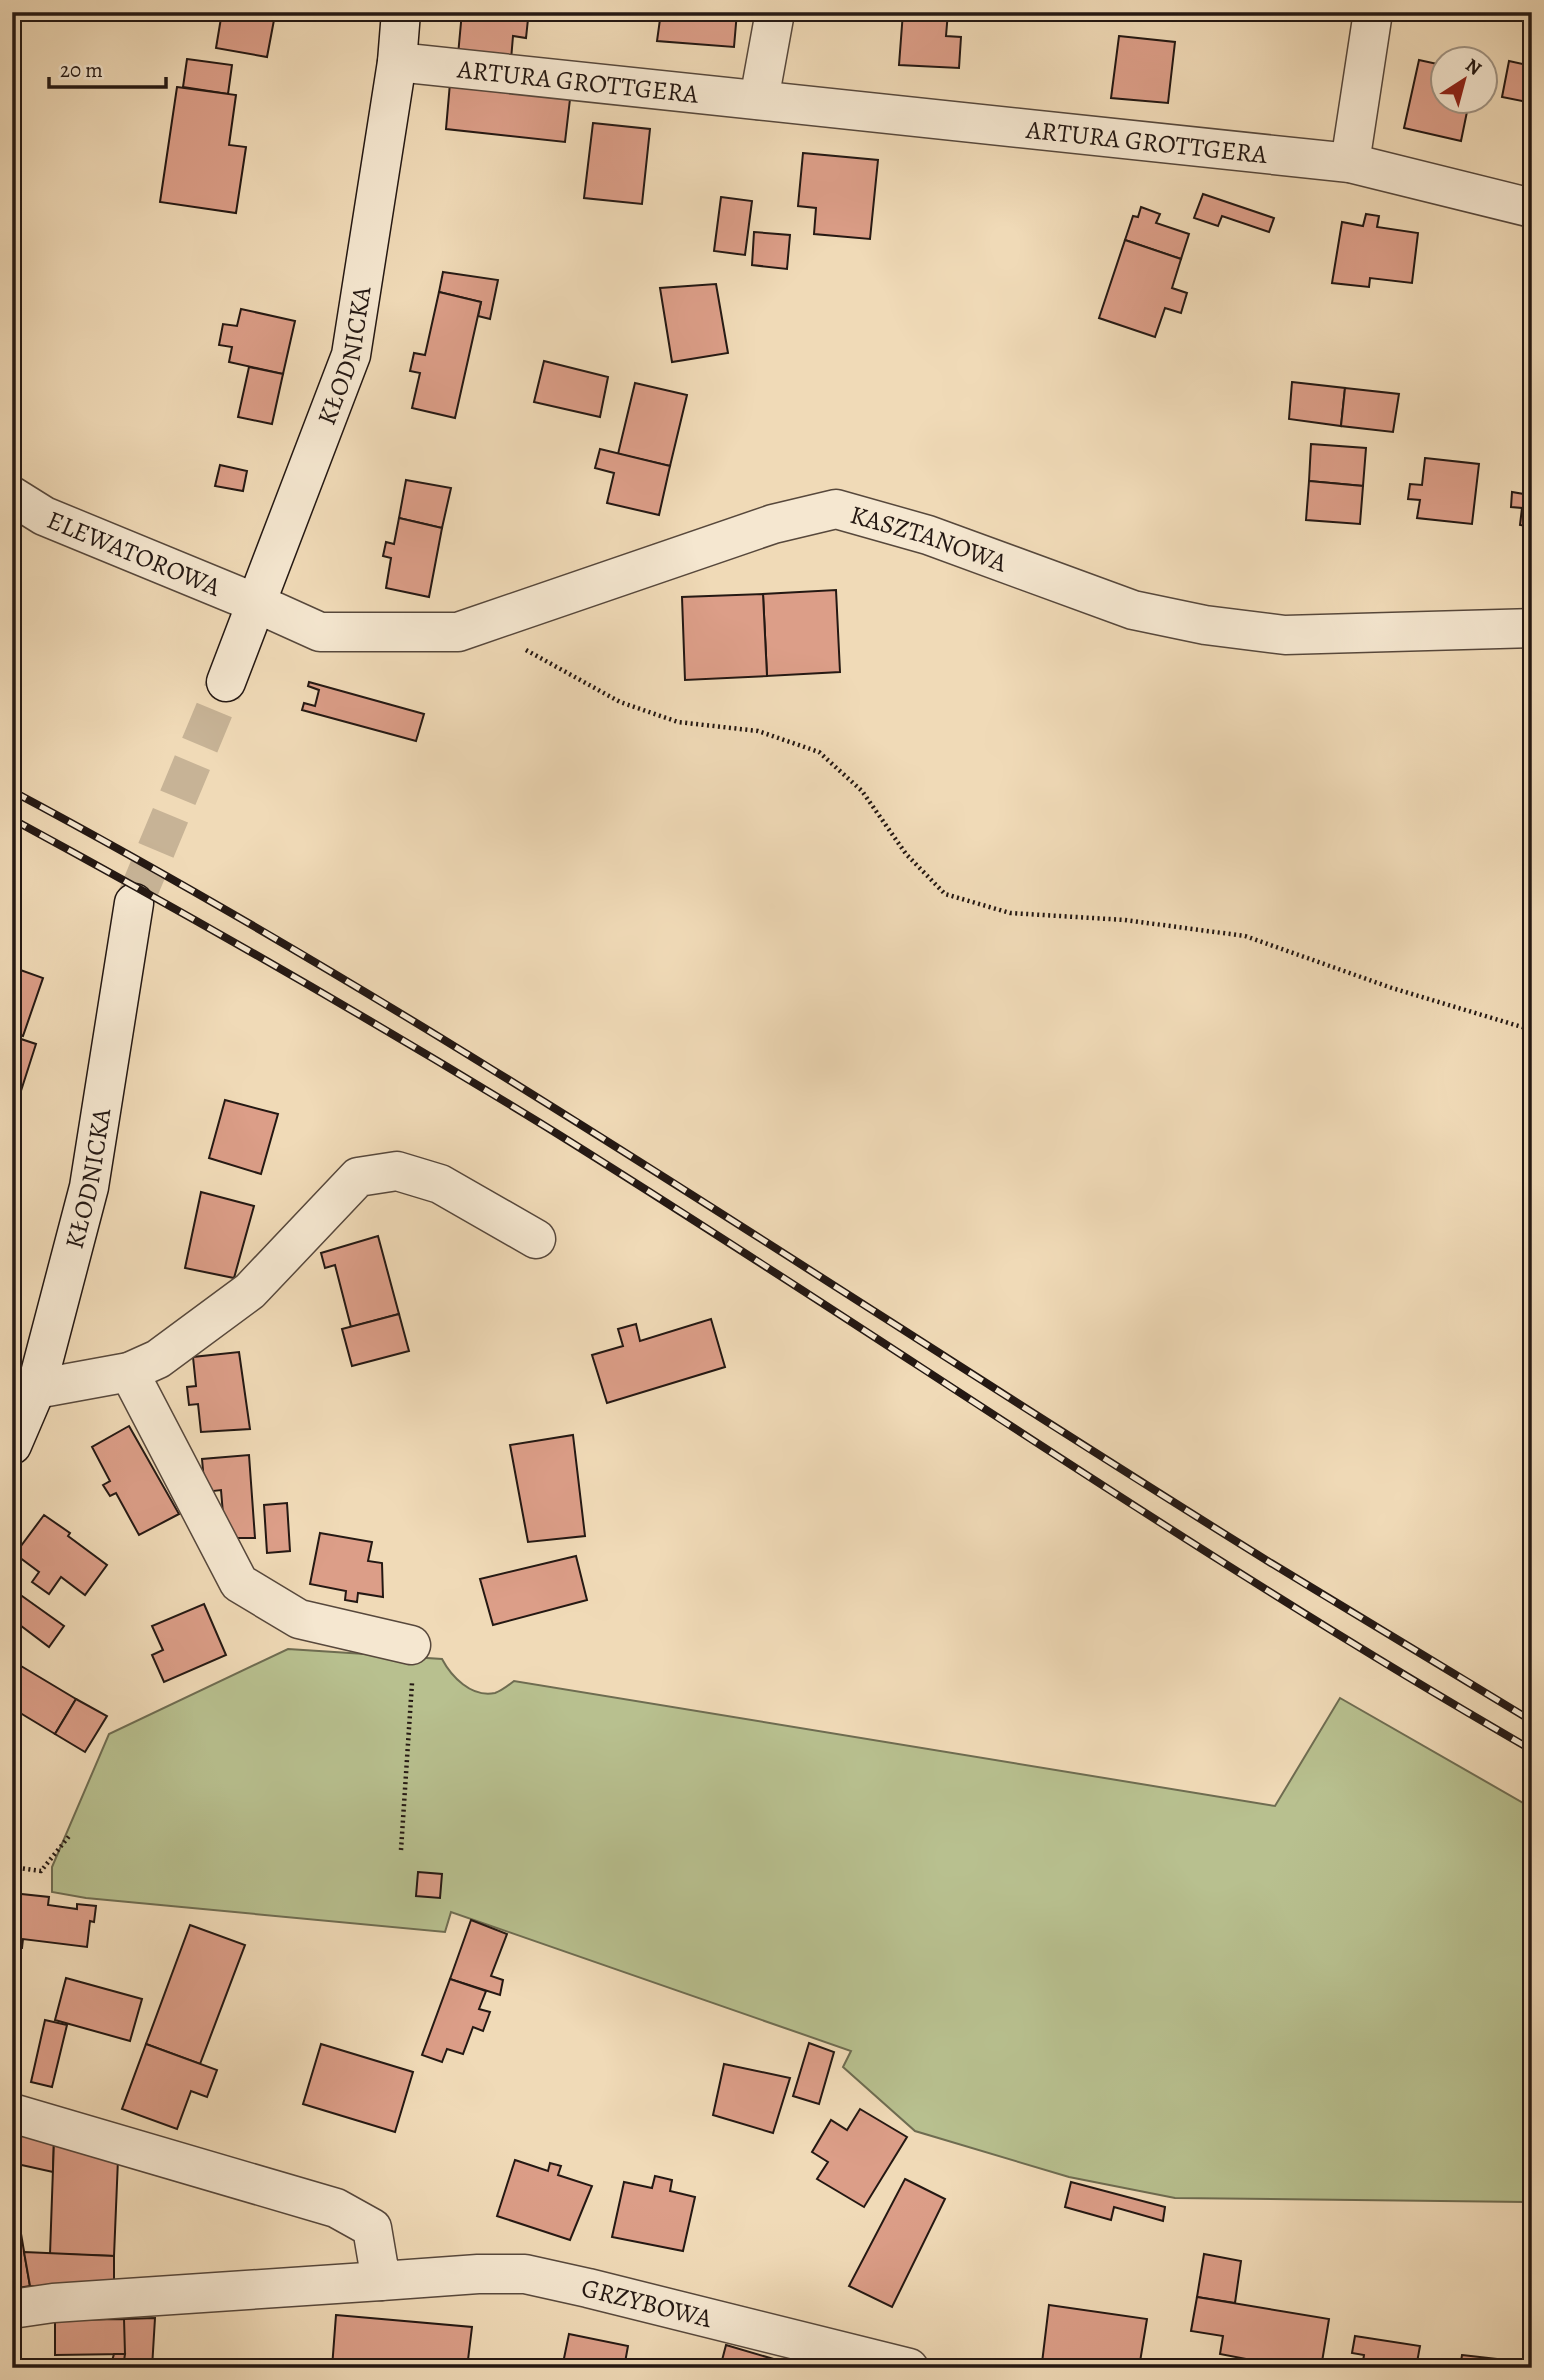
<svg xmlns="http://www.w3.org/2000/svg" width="1544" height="2380" font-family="Alegreya,serif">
	<rect width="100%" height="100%" fill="#f0dab7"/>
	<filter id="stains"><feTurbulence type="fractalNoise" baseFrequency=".00286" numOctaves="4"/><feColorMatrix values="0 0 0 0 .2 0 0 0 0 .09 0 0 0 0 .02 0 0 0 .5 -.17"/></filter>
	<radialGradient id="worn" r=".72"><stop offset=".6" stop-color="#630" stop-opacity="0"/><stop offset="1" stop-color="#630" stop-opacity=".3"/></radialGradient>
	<path fill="#b8c08f" stroke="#6e6c51" stroke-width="2" d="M288,1649L442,1659C451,1676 471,1698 495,1693C501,1691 509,1685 514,1681L1275,1806L1340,1698L1532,1808V2202L1175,2198L1069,2177L915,2131L843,2067L851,2051L451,1912L445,1932L86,1898L52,1892V1867L109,1734Z"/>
	<g fill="#dc9e88" stroke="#241813" stroke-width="2">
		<polygon points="222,12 274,20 267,57 216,48"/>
		<polygon points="462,12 516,12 515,17 528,19 526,38 513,36 511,60 458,55"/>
		<polygon points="661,12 737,12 734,47 657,41"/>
		<polygon points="903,12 948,12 946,36 961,37 959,68 899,65"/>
		<polygon points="1436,12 1485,12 1483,20"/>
		<polygon points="1119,36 1175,42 1168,103 1111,98"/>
		<polygon points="187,59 232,65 228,94 183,87"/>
		<polygon points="1419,60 1442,65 1442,102 1469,102 1461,141 1404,128"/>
		<polygon points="1509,61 1532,66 1532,103 1502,97"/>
		<polygon points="450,83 570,99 565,142 446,129"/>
		<polygon points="177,87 236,95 229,145 246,147 236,213 160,202"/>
		<polygon points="593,123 650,129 642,204 584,198"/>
		<polygon points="803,153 878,160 870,239 814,234 816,208 798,206"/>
		<polygon points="1203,194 1274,218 1269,232 1222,216 1218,226 1194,218"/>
		<polygon points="721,197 752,201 745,255 714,251"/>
		<polygon points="1141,207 1160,214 1156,223 1189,234 1181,259 1125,240 1133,216 1138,217"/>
		<polygon points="1366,214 1379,216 1377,227 1418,233 1412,283 1370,278 1369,287 1332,283 1342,222 1363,226"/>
		<polygon points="754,232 790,235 787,269 752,265"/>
		<polygon points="1125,240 1181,259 1172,288 1187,293 1181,313 1165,308 1155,337 1099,318"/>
		<polygon points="443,272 498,280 490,319 478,316 481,302 439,292"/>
		<polygon points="716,284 728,353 672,362 660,288"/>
		<polygon points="439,292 481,302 455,418 412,408 420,373 410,371 414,353 425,355"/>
		<polygon points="241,309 295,321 283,374 229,362 232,347 219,345 223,324 237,326"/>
		<polygon points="544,361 608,377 600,417 534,402"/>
		<polygon points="249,367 283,374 272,424 238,417"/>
		<polygon points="1292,382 1345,388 1341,426 1289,419"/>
		<polygon points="635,383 687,395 670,466 618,454"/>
		<polygon points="1345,388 1399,394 1393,432 1341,426"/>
		<polygon points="1311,444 1366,448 1363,486 1309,481"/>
		<polygon points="600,449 670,466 659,515 607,503 614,473 595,468"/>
		<polygon points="1425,458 1479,464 1472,524 1417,518 1420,500 1408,499 1410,484 1422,485"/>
		<polygon points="220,465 247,471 243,491 215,486"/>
		<polygon points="1527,468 1532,468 1532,527 1520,525 1522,508 1511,507 1512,492 1524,494"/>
		<polygon points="406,480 451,488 442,528 399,518"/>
		<polygon points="1309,481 1363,486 1360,524 1306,520"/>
		<polygon points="399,518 442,528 429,597 386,588 391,558 383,556 386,542 394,544"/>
		<polygon points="836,590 840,672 767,676 763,594"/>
		<polygon points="763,594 767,676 685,680 682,597"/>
		<polygon points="309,682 424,714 416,741 302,710 304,703 315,706 319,690 308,686"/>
		<polygon points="12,967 43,978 23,1036 12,1033"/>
		<polygon points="12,1036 36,1044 12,1119"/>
		<polygon points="225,1100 278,1114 261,1174 209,1158"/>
		<polygon points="201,1192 254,1206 234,1278 185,1268"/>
		<polygon points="378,1236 399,1314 351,1327 335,1265 325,1268 321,1253"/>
		<polygon points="399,1314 409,1351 352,1366 342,1329"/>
		<polygon points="711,1319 725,1367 607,1403 592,1355 623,1346 618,1329 636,1324 640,1341"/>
		<polygon points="239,1352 250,1429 201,1432 198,1404 189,1405 187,1387 196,1386 193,1357"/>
		<polygon points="129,1426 179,1514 139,1535 116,1493 110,1496 103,1485 110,1481 92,1447"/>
		<polygon points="573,1435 585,1536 528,1542 510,1445"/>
		<polygon points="249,1455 255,1538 225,1538 221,1490 205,1492 202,1459"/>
		<polygon points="287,1503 290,1551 267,1553 264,1505"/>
		<polygon points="44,1515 70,1533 68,1536 107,1565 85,1595 61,1577 49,1594 32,1582 39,1572 15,1554"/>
		<polygon points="320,1533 372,1542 368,1561 382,1563 383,1597 358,1593 357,1602 345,1600 346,1591 310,1584"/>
		<polygon points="576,1556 587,1600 493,1625 480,1579"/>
		<polygon points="15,1591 64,1626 49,1647 12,1619 12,1595"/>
		<polygon points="204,1604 226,1655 164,1682 152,1655 163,1650 152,1626"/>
		<polygon points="21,1666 76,1699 55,1734 12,1708 12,1680"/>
		<polygon points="76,1699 107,1716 85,1752 55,1734"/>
		<polygon points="418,1872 442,1874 440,1898 416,1896"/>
		<polygon points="12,1893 49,1897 48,1905 77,1909 77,1904 96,1906 94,1922 90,1921 87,1947 23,1939 22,1948 12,1947"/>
		<polygon points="471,1920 507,1934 491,1976 503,1980 500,1995 450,1979"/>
		<polygon points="190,1925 245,1945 200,2064 146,2044"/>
		<polygon points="66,1978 142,1999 130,2041 55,2020"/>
		<polygon points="450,1979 486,1991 479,2009 490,2012 483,2031 473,2027 463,2054 447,2049 442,2062 422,2055"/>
		<polygon points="45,2020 67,2025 52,2087 31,2082"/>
		<polygon points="809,2043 834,2052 819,2104 793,2096"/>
		<polygon points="146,2044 217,2070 207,2097 191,2091 177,2129 122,2109"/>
		<polygon points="321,2044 413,2072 395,2132 303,2104"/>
		<polygon points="724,2064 790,2078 773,2133 713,2115"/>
		<polygon points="860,2109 907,2137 864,2207 817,2179 828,2162 812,2152 831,2120 847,2130"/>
		<polygon points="12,2130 54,2140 53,2172 17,2164 19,2157 12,2156"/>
		<polygon points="54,2140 118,2159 114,2256 50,2254"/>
		<polygon points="515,2160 548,2171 550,2163 561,2166 558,2175 592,2186 570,2240 497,2216"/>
		<polygon points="655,2176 672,2180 670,2191 695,2197 683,2251 612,2237 624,2182 652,2188"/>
		<polygon points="905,2179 945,2199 892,2307 849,2286"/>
		<polygon points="1071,2182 1165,2207 1163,2221 1114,2207 1111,2220 1065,2207"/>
		<polygon points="12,2188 18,2228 12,2229"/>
		<polygon points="20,2228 30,2286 12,2289 12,2229"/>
		<polygon points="24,2252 114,2256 114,2289 30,2286"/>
		<polygon points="1204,2254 1241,2261 1235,2303 1197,2297"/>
		<polygon points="1197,2297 1329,2319 1321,2368 1261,2368 1262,2362 1220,2354 1223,2336 1191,2331"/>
		<polygon points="1049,2305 1147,2319 1139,2368 1079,2368 1042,2363"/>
		<polygon points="336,2315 472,2327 467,2368 332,2368"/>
		<polygon points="155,2318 152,2368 123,2368 124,2319"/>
		<polygon points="124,2319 125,2354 55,2355 55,2320"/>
		<polygon points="569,2334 628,2346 624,2368 562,2368"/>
		<polygon points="1355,2336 1420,2346 1416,2368 1362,2368 1364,2355 1352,2353"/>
		<polygon points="726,2345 777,2360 775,2368 720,2368"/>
		<polygon points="114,2354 125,2354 123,2368 110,2368"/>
		<polygon points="1462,2355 1532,2363 1532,2368 1460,2368"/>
	</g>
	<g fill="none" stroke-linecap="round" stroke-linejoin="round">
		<polyline stroke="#c7b396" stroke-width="38" stroke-dasharray="38 19" stroke-linecap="butt" points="134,903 226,682"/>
		<defs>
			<g id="street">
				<path id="s1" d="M397,62L1350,163L1532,208"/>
				<polyline points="759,100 775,12"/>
				<polyline points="1350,163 1373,12"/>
				<path id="s2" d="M12,496L44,516L258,604L320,632H458L773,524L836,509L928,535L1133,610L1205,625L1285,635L1532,628"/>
				<polyline points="129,1372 239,1583 299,1619 411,1645"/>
				<polyline points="36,1389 129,1372 158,1359 250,1291 358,1177 397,1171 440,1184 536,1239"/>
				<path id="s3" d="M12,2113L336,2208L372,2228L381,2281L478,2274H525L588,2288L909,2368"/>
				<polyline points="12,2309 53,2303 381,2281"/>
			</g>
			<g id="secondary">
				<path id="s4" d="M226,682L351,355L397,62L401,12"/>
				<path id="s5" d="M12,1445L36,1389L89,1187L134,903"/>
			</g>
		</defs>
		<use href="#street" stroke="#57483c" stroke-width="41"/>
		<use href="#secondary" stroke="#241813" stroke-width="41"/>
		<g stroke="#241813" stroke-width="4.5" stroke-dasharray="2 3.5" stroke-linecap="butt">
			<polyline points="526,650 620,702 678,722 758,731 819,752 862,791 906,854 945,894 1010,913 1125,920 1245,936 1392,988 1532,1030"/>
			<polyline points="401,1850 412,1683"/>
			<polyline points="12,1867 41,1871 70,1835"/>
		</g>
		<use href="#street" stroke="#f5e7d0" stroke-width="38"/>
		<use href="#secondary" stroke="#f5e7d0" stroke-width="38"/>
		<defs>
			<g id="rail">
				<path d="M12,791C447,1023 853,1304 1271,1563C1358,1616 1445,1668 1532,1721"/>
				<path d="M12,819C191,916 367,1017 540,1123C872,1329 1193,1555 1532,1750"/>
			</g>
		</defs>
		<use href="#rail" stroke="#241813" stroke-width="8"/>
		<use href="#rail" stroke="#f5e7d0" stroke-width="5" stroke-dasharray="16" stroke-linecap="butt"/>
	</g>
	<g text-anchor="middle" stroke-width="7" stroke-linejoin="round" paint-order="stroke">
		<g font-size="26" fill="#241813" stroke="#f5e7d0">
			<text dy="9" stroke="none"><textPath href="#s1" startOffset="182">ARTURA GROTTGERA</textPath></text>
			<text dy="9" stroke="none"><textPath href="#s1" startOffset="754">ARTURA GROTTGERA</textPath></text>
			<text dy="9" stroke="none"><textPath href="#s4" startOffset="348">KŁODNICKA</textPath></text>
			<text dy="9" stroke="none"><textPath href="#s2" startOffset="970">KASZTANOWA</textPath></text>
			<text dy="9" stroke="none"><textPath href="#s2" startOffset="135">ELEWATOROWA</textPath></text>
			<text dy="9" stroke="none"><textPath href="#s5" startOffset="278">KŁODNICKA</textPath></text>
			<text dy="9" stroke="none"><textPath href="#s3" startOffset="702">GRZYBOWA</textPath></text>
		</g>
	</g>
	<rect width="1544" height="2380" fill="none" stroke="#f0dab7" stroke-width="42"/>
	<rect x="14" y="14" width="1516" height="2352" fill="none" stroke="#241813" stroke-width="3.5"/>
	<rect x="21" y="21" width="1502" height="2338" fill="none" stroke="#241813" stroke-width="2"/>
	<g transform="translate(1464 80) rotate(36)"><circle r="33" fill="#f5e7d0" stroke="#a19484" stroke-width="2"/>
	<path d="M0-5L12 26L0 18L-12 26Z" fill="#8f2418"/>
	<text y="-10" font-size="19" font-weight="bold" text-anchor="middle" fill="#241813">N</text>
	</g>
	<path d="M49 77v10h117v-10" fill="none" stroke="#241813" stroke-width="3.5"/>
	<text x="60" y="77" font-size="21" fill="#241813" stroke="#f5e7d0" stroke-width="5" paint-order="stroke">20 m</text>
	<rect width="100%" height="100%" filter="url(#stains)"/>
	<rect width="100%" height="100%" fill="url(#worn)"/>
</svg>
